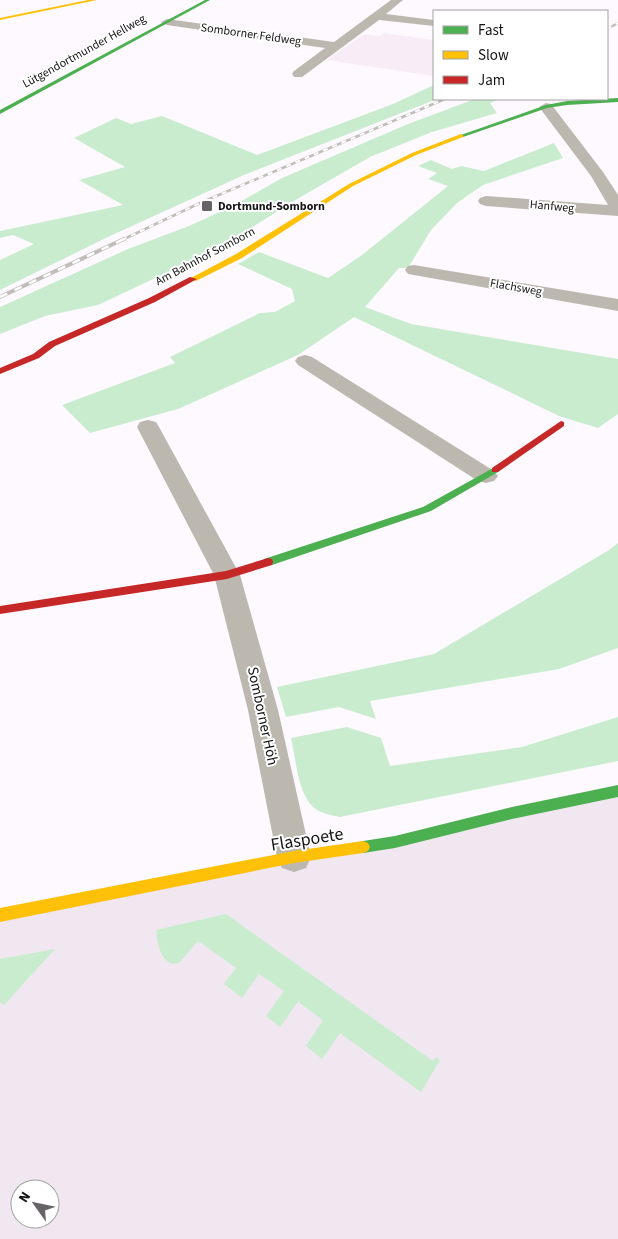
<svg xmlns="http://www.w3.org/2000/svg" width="618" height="1239" font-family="'Source Sans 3',sans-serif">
	<rect width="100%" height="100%" fill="#fdf9fe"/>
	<path fill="#f0e7f1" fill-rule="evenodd" d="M618,791V1239H0V915ZM20,1189H50V1219H20Z"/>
	<polygon fill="#f8edf7" points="383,33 434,40 434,76 327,60 364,34 380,36"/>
	<g fill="#c9eccf">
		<polygon points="434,85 434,99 437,99 244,175 110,236 0,290 0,260 34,244 13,235 0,238 0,231 123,205 79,180 125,167 74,138 116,118 131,124 162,116 257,155 393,104"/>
		<polygon points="475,99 500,99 490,103 497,113 432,132 370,157 292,202 221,247 98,305 45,316 0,334 0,307 128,249 189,226 233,206 282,178 408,124"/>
		<polygon points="554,143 563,158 483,185 457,203 431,230 408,268 399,268 365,307 411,324 618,359 618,414 598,428 559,416 354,317 298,355 178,409 90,433 62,405 175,363 170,357 260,313 275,312 295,301 292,289 238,264 259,252 328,278 362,255 448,186 428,179 437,173 418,166 431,160 452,169 461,166 484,171"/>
		<polygon points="618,543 618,648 559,669 370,701 376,719 339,707 286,717 277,687 434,654 609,550"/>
		<path d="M618,717V761L340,817C330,815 318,813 311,805C297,788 296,759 291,738L347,727L381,738L390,766L522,747Z"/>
		<path d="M226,914L433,1061L436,1057L440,1060L421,1092L340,1033L322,1059L306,1046L323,1020L298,1002L280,1027L266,1016L284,991L259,974L242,998L224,984L236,968L198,941L179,963L173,964C159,959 158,943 156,930Z"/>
		<polygon points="55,949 4,1005 0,1002 0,959"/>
	</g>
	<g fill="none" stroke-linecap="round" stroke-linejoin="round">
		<g fill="#bcb8af" fill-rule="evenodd">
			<polygon points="391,0 403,0 386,14 434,20 434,26 379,20 302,77 294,77 292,74 294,71 325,48 167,25 161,22 167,19 334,42"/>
			<polygon points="546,103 551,104 603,172 618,195 618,216 486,206 480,204 478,201 480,198 486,196 608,205 591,176 539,107"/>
			<polygon points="414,265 618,299 618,311 408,274 405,270 408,266"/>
			<polygon points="305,355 312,357 494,471 498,476 494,481 486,483 478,481 298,365 295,361 298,357"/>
			<polygon points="148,420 156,422 159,427 240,575 278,710 311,857 306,868 294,872 282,868 277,857 248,710 214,575 137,427 140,422"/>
		</g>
		<g fill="#4caf50" fill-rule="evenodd">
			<polygon points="205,0 210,0 0,114 0,110"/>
			<polygon points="618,98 618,102 567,105 547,108 463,137 458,136 546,105 567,101"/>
			<polygon points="495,467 500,470 498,472 431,511 272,565 264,565 263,562 264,559 423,507"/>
			<polygon points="618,785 618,797 512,819 395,848 363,853 358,851 356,847 358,843 363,841 395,836 512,807"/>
		</g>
		<g fill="#ffc107" fill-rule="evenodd">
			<polygon points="88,0 97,0 0,20 0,18"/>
			<polygon points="461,134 464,136 463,137 416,155 353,186 242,258 196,281 189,279 236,254 349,184 412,153"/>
			<polygon points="363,841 368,843 370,847 368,851 363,853 294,863 0,922 0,908 294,851"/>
		</g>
		<g fill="#c62828" fill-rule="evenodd">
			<polygon points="190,277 197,279 155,302 55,346 39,358 0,374 0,368 33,354 49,342 149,298"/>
			<polygon points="561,421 564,422 564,426 498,472 492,472 492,468"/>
			<polygon points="268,558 272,559 273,562 272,565 227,579 0,614 0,606 226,571"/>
		</g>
		<defs>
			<g id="rail-far1">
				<polyline points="607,29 618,23"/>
				<polyline points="122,240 200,203 445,99"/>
			</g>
			<polyline id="rail" points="0,297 124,239"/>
		</defs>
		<use href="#rail-far1" stroke="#c0bdba" stroke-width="2.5"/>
		<use href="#rail" stroke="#c0bdba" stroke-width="4"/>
		<use href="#rail-far1" stroke="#fff" stroke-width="2" stroke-dasharray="5" stroke-linecap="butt"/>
		<use href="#rail" stroke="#fff" stroke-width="2.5" stroke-dasharray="8" stroke-linecap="butt"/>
	</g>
	<rect fill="#676467" stroke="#fff" stroke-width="2" x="201" y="200" width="12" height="12" rx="2.5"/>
	<g text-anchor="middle" stroke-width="4" stroke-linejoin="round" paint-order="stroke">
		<g font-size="12" fill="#161416" stroke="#fff">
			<text transform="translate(251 34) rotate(8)" y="4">Somborner Feldweg</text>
			<text transform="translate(84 51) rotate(-29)" y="4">Lütgendortmunder Hellweg</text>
			<text transform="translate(552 206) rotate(5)" y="4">Hanfweg</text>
			<text transform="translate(205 256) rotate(-28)" y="4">Am Bahnhof Somborn</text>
			<text transform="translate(516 287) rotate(10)" y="4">Flachsweg</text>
		</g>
		<g font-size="12" font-weight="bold" fill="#161416" stroke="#fff" text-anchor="start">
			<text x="218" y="210">Dortmund-Somborn</text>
		</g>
		<g font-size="15" fill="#161416" stroke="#fff">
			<text transform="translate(263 716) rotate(78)" y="5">Somborner Höh</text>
		</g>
		<g font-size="18" fill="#161416" stroke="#fff">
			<text transform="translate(307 839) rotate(-9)" y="6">Flaspoete</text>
		</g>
	</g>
	<rect x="433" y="10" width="175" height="90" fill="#ffffff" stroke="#a2a1a2"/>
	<rect x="443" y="26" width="25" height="8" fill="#4caf50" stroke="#a2a1a2"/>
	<text x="478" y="35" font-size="15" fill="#161416">Fast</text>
	<rect x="443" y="51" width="25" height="8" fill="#ffc107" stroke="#a2a1a2"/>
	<text x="478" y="60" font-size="15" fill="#161416">Slow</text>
	<rect x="443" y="76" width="25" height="8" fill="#c62828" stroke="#a2a1a2"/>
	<text x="478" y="85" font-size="15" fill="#161416">Jam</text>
	<g transform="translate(35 1204) rotate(303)"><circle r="24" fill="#ffffff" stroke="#a2a1a2"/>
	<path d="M0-4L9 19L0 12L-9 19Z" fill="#676467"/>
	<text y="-8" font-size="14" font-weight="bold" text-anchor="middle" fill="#161416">N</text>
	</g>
</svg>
